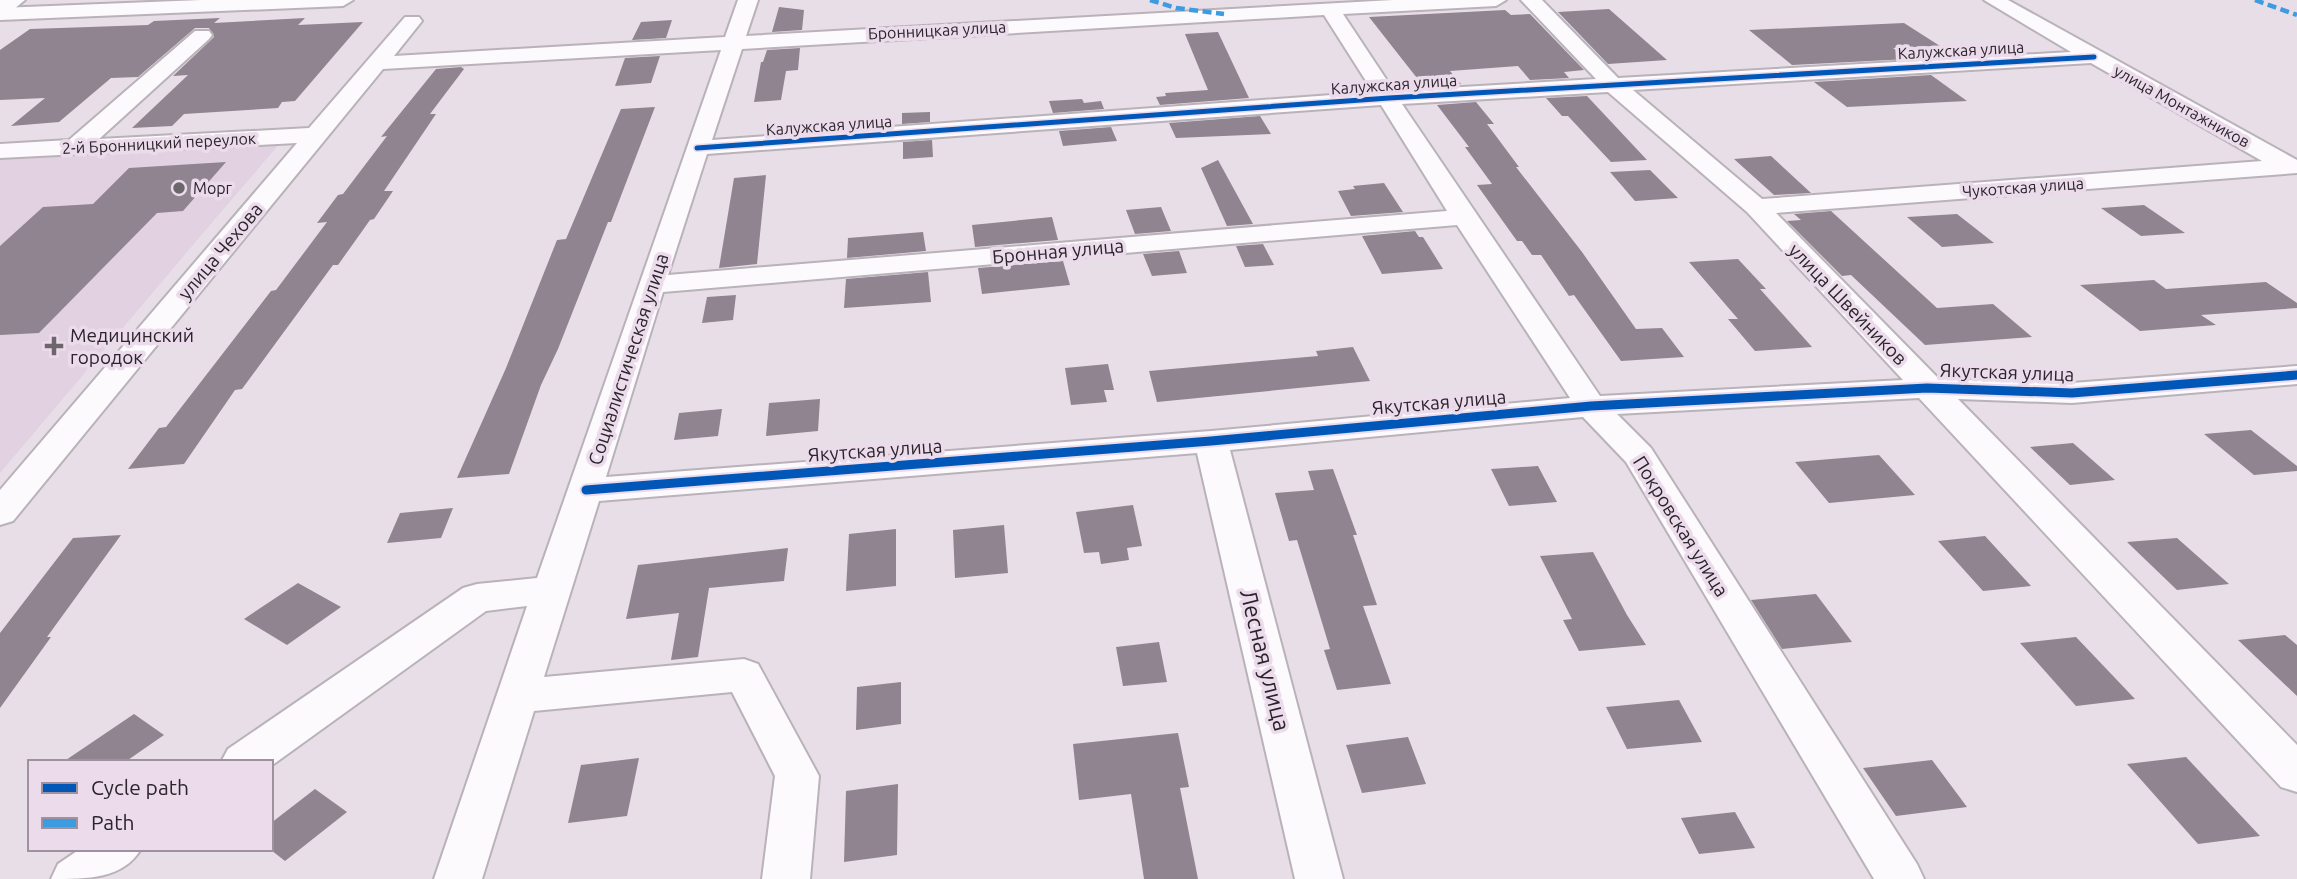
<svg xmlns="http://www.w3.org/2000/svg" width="2297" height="879" font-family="Ubuntu,sans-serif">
	<rect width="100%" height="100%" fill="#e8dee8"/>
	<polygon fill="#e1d1e1" points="281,142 215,219 0,473 0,157"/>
	<g fill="#8f8490">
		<polygon points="779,7 804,10 802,30 772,32"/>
		<polygon points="1609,9 1667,60 1608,64 1558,12"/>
		<polygon points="1505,10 1511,15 1530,14 1584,70 1564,72 1569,78 1530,80 1518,66 1450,71 1461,84 1424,87 1369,17"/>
		<polygon points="220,18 214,23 305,18 298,25 363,22 295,101 282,102 278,108 184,114 172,126 132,128 188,75 173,76 214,37 209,28 195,28 138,77 111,78 59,122 11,126 45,98 0,100 0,50 30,29 148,25 154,21"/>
		<polygon points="672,20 666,38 632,40 641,22"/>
		<polygon points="1904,23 1940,46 1893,48 1908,59 1792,65 1749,30"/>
		<polygon points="1218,32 1249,98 1160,105 1156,97 1166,96 1165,93 1208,90 1185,34"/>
		<polygon points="800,48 798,70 786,71 781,100 754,102 761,62 763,62 767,50"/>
		<polygon points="660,56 651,83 615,86 625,58"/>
		<polygon points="461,67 464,69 430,114 436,114 384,191 393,191 374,219 370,220 338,265 333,265 242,389 235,390 184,464 128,469 159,428 166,427 271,291 276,290 327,222 317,223 338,195 343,194 387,136 381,137 436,69"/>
		<polygon points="1931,75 1967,101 1847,107 1814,82"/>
		<polygon points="1587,96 1647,160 1611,162 1568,116 1562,116 1546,98"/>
		<polygon points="1082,99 1084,103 1101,101 1104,109 1053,113 1049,101"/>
		<polygon points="1476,102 1494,124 1487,124 1519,167 1516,167 1582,252 1636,329 1662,328 1684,357 1621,361 1574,295 1569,296 1541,255 1532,255 1522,241 1517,241 1477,185 1492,184 1465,147 1469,147 1437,105"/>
		<polygon points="655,107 611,222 608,222 558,349 541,385 509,474 457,478 506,368 557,240 566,239 621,109"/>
		<polygon points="930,112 930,122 902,124 902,113"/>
		<polygon points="1260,116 1271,134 1176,138 1169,123"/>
		<polygon points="1111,127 1117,141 1063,146 1059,131"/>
		<polygon points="932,140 933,157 903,159 903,142"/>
		<polygon points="1771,156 1811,193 1774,195 1734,159"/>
		<polygon points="1218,160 1253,224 1227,226 1201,168"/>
		<polygon points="226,162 183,211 157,213 39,333 0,335 0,246 43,207 93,204 129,168"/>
		<polygon points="1650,170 1678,198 1635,201 1610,172"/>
		<polygon points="766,175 757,264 719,268 734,178"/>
		<polygon points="1384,183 1403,212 1351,216 1338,191 1355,189 1353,186"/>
		<polygon points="2144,205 2185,233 2141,236 2101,208"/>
		<polygon points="1161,207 1171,231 1135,234 1126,210"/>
		<polygon points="1831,211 1937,308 1993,304 2032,337 1925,345 1851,275 1842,276 1787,221 1801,220 1794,214"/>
		<polygon points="1957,214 1994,243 1942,247 1907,217"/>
		<polygon points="1052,217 1058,240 975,247 972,225"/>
		<polygon points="1415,231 1419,237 1423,237 1443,269 1382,274 1362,236"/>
		<polygon points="923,232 926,251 847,258 848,238"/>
		<polygon points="1263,244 1274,265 1245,267 1236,246"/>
		<polygon points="1179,251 1187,273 1152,276 1143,254"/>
		<polygon points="1738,259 1766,289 1760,289 1812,347 1755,351 1728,319 1738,319 1689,262"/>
		<polygon points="1063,261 1070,285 982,294 978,268"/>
		<polygon points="928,272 931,302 844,308 846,279"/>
		<polygon points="2154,280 2166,289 2266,282 2297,303 2297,308 2201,315 2216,325 2140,331 2080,285"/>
		<polygon points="736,295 733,320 702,323 707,297"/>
		<polygon points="1353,347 1370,381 1157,402 1149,371 1318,356 1316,351"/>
		<polygon points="1108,364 1114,390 1104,390 1107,402 1071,405 1065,368"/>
		<polygon points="820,399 818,431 766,436 769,403"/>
		<polygon points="722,409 718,436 674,440 679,413"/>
		<polygon points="2251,430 2297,466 2297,471 2254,475 2204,434"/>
		<polygon points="2073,443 2115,480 2070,485 2030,447"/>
		<polygon points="1879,455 1915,495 1829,503 1795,462"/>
		<polygon points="1538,466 1557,502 1509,506 1491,469"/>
		<polygon points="1333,469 1357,535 1353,535 1377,605 1363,606 1391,684 1337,690 1324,650 1330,649 1297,540 1289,541 1275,493 1314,490 1308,471"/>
		<polygon points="1133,505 1142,546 1127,548 1129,560 1101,564 1099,552 1084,553 1076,512"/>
		<polygon points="453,508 441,538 387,543 400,513"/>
		<polygon points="1004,525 1008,573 955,578 953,530"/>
		<polygon points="896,529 896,586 846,591 849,534"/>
		<polygon points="121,535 47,637 51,637 0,708 0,633 73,538"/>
		<polygon points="1985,536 2031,586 1983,591 1938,541"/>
		<polygon points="2177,538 2229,584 2177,590 2127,542"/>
		<polygon points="788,548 784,581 709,588 698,657 671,660 679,613 626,619 638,565"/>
		<polygon points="1593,552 1627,615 1646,645 1579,651 1563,620 1572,619 1540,556"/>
		<polygon points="298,583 341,607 287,645 244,619"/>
		<polygon points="1816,594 1852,642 1782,649 1751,600"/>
		<polygon points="2285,635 2297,645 2297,696 2238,640"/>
		<polygon points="2076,637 2135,699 2076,706 2020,643"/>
		<polygon points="1159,642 1167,682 1123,686 1116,647"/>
		<polygon points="901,682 901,724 856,730 857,687"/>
		<polygon points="1679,700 1702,742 1627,749 1606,707"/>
		<polygon points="134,714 164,735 125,762 63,762"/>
		<polygon points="1178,733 1189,787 1180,788 1198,879 1144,879 1131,794 1079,800 1073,744"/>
		<polygon points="1408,737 1426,784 1362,793 1346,745"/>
		<polygon points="2186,757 2260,836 2198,844 2127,764"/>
		<polygon points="639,758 627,816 568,823 581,765"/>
		<polygon points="1932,760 1967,807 1896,816 1863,768"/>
		<polygon points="898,784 897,855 844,862 846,791"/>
		<polygon points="315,789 347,812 285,861 271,850 271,823"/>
		<polygon points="1735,812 1755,848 1699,854 1681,818"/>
	</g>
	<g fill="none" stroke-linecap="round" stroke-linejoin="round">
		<defs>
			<g id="minor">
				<polygon points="201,0 353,0 343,6 0,20 0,8"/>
				<path d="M738,0H758L746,36L1393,0H1506L1496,6L1343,14L1394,91L1596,79L1521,0H1542L1618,78L2071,52L1984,0H2008L2297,160V173L1776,213L1939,379L2072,383L2297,366V384L2072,403L1958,399L2297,745V792L2281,787L1919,398L1617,414L1651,448L1917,864L1924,879H1874L1626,462L1583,417L1230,450L1343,879H1295L1197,453L599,501L544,677L744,659L758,664L819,776L810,879H762L775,776L732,692L534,711L482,879H434L527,606L486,611L271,766V762H221L228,749L463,588L477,584L537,578L721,50L383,69L13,521L0,525V490L297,143L0,158V144L69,140L195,31H209L212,35L209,39L99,139L309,128L405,17H419L422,21L394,56L725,37ZM1324,15L1373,92L712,140L742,49ZM2091,63L2262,161L1762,199L1633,90ZM1608,92L1747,212L1903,380L1600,396L1402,104ZM1381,105L1447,211L668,275L707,154ZM1457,225L1570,398L1211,431L606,477L663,292Z"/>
				<path d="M80,849H141C123,879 88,879 51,879L58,864Z"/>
			</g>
			<polygon id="secondary" points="0,0 25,0 8,14 0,16"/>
		</defs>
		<use href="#minor" stroke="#b9b2b9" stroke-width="4"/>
		<use href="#secondary" stroke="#b9b2b9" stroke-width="4"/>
		<use href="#minor" fill="#fcfafc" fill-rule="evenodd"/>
		<use href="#secondary" fill="#fcfafc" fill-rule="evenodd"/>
		<g stroke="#3d9ce1" stroke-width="4.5" stroke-dasharray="9 4.5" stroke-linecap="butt">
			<polyline points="1150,0 1176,8 1224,14"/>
			<polyline points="2255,0 2297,15"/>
		</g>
		<defs>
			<polyline id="cycleway-far1" points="697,148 1389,98 2094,57"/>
			<polyline id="cycleway" points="586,490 1211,441 1591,406 1927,388 2072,393 2297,375"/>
		</defs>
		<use href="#cycleway-far1" stroke="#ebdbeb" stroke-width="8"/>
		<use href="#cycleway" stroke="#ebdbeb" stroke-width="13"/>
		<use href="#cycleway-far1" stroke="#0057b8" stroke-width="5"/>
		<use href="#cycleway" stroke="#0057b8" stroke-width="9"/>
	</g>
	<g fill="#6d666d" stroke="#ebdbeb" stroke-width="2.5">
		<circle cx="179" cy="188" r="7"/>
		<path d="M50.5 335.5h7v7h7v7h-7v7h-7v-7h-7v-7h7z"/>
	</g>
	<g text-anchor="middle" stroke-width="7" stroke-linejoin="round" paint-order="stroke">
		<g font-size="16" fill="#2b252b" stroke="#ebdbeb">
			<text transform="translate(937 30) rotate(-3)" y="6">Бронницкая улица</text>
			<text transform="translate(1961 50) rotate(-3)" y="6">Калужская улица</text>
			<text transform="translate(1394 84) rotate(-4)" y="6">Калужская улица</text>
			<text transform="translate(2182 106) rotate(29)" y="6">улица Монтажников</text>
			<text transform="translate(829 125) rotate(-4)" y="6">Калужская улица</text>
			<text transform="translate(159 143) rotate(-3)" y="6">2-й Бронницкий переулок</text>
			<text transform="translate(2023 187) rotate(-4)" y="6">Чукотская улица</text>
		</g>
		<g font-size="16" fill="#2b252b" stroke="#ebdbeb" text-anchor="start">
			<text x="193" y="194">Морг</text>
		</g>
		<g font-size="19" fill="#2b252b" stroke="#ebdbeb">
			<text transform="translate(220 251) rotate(-50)" y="7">улица Чехова</text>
			<text transform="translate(1058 251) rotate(-5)" y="7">Бронная улица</text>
			<text transform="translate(1848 304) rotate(46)" y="7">улица Швейников</text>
			<text transform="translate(628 359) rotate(-72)" y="7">Социалистическая улица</text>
			<text transform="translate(2007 372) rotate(2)" y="7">Якутская улица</text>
			<text transform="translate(1439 402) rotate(-5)" y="7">Якутская улица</text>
			<text transform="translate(875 450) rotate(-4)" y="7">Якутская улица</text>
			<text transform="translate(1681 526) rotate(58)" y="7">Покровская улица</text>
		</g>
		<g font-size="19" fill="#2b252b" stroke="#ebdbeb" text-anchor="start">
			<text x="70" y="342">Медицинский<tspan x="70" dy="22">городок</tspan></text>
		</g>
		<g font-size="23" fill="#2b252b" stroke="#ebdbeb">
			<text transform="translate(1265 660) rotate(76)" y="8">Лесная улица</text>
		</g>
	</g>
	<rect x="28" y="760" width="245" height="91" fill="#ebdbeb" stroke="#9e929e" stroke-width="2"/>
	<rect x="42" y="783" width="35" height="10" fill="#0057b8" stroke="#9e929e" stroke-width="2"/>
	<text x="91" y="795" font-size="21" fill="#2b252b">Cycle path</text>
	<rect x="42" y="818" width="35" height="10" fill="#3d9ce1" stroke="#9e929e" stroke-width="2"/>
	<text x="91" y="830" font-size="21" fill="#2b252b">Path</text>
</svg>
